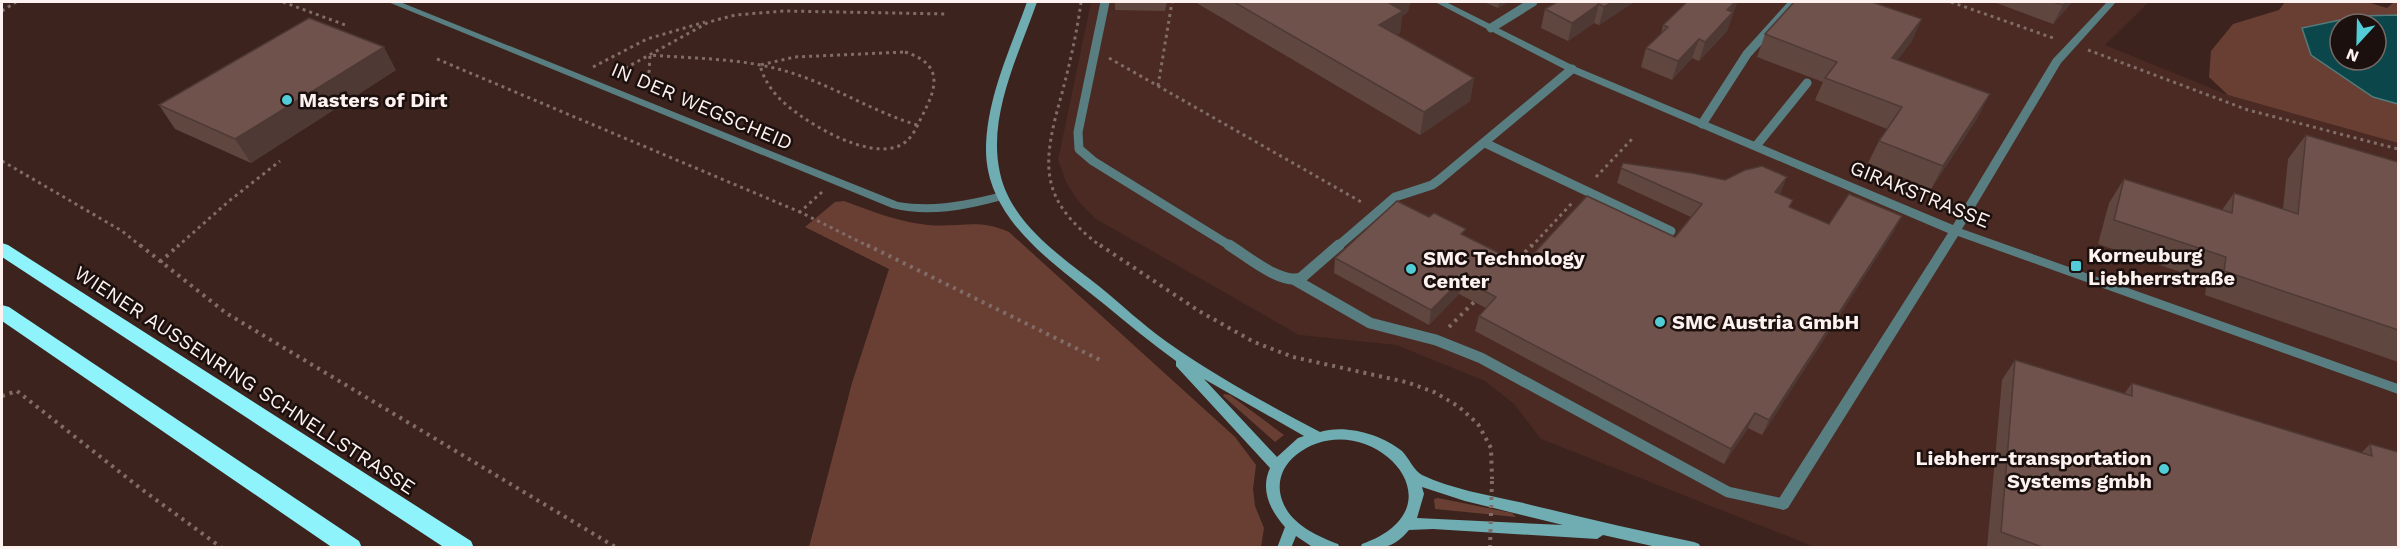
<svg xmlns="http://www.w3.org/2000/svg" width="2400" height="549" font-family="'Work Sans',sans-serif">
	<rect width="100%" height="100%" fill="#3c231d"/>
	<polygon fill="#4a2a22" points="1091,2 2149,2 2105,45 2228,95 2398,143 2398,547 1815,547 1541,439 1514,404 1485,381 1396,345 1299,335 1096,219 1078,201 1066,182 1058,160"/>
	<g fill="#693f34">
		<polygon points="2285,2 2367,2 2387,8 2394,2 2398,2 2398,15 2359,16 2303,28 2373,97 2398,104 2398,143 2228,95 2209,77 2211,51 2233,24 2279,10"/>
		<path d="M844,201C871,211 899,222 928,225C961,228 977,218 1009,232L1235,437L1256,465L1253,489L1255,506L1264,528L1261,547H809L852,383L889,269L805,227L835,202Z"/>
		<polygon points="1224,394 1230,395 1284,435 1275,442 1223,396"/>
		<polygon points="1438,498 1512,513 1516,517 1435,509 1434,499"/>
	</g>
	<path fill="#0a464a" stroke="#537a7c" stroke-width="1.5" fill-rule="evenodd" d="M2398,15V104L2373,97L2311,55L2302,28L2359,16ZM2340,24H2376V60H2340Z"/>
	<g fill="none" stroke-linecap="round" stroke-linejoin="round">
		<g stroke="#816d68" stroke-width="3" stroke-dasharray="3 4" stroke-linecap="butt">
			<polyline points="283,2 348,26"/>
			<path d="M1081,2C1077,32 1070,63 1062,93C1042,164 1037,199 1102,247"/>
			<polyline points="1951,2 2056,39"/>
			<polyline points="2,11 16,2"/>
			<polyline points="2088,50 2248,110 2398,149"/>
			<path d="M905,52C943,64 938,86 922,116C916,128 913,138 901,145C868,162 800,120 778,97C769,87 763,77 760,65L795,57Z"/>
			<polyline points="1109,58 1363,203"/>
			<polyline points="437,59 800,212"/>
			<polyline points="593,67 647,39 705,22"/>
			<polyline points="613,75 709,22 735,15 784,11 947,14"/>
			<polyline points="1158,86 1172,2"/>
			<path d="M655,93L649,72L650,55C698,59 748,58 795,74C837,88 874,112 917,125"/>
			<polyline points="2,161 122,231 142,247"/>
			<polyline points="1596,177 1633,138"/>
			<polyline points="822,192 800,212 870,247"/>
			<polyline points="177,247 229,201 280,161"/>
			<polyline points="1531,247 1573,202"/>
		</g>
		<g stroke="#816d68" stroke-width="4" stroke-dasharray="3 5" stroke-linecap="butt">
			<polyline points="140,245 226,313 617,548"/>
			<polyline points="867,245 1100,360"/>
			<polyline points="1100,245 1199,311 1254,342 1293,357 1406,382 1434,392 1458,406 1478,424 1491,448 1492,479"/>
			<polyline points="160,262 179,245"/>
			<polyline points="1514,264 1532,245"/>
			<polyline points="1449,327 1476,300"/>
			<polyline points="2,396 17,391 140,488 222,548"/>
		</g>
		<g stroke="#587e81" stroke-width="9">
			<polyline points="1105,2 1078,132 1079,149 1093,161 1232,247"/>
			<polyline points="1491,28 1533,2"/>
			<polyline points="1702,124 1747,54 1794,2"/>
			<polyline points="1485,143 1671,231"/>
			<polyline points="1756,146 1807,83"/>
			<polyline points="1337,247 1395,197 1432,185 1439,180 1572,69"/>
		</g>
		<g stroke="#587e81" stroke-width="11">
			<path d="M1229,245C1247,256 1281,285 1301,278L1339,245"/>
			<polyline points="1295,280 1370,323 1436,340 1481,358 1728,492 1783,504"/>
		</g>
		<g fill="#587e81" fill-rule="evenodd">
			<path d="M388,2H400L898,202C934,208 967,201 1002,192L1008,196L1006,199C969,209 930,218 892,208Z"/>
			<polygon points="1435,2 1446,2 1576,67 1953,225 2053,59 2107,2 2116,2 2061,63 1962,229 2398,384 2398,394 1958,236 1788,508 1783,510 1778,508 1776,504 1778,500 1948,233 1568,71"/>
		</g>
		<path fill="#6fadb3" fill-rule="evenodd" d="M1027,2H1037C1019,54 987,116 1000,173C1011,224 1062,257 1100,287C1122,305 1143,325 1167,342C1215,376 1267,404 1320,432C1345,424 1381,434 1402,451C1409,458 1414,471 1422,475C1452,489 1487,495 1519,502C1577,516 1635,530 1694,542L1699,544L1701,548H1661L1603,535L1597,539L1433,529L1409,530C1393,549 1383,548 1360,548L1362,544C1471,505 1364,400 1296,455C1282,466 1276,483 1282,500C1290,524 1317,536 1338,544L1340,548H1314L1296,536L1291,548H1277L1285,527C1270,510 1260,490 1270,468L1176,366V361C1151,343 1128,324 1104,304C1056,265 987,221 986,151C986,99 1010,50 1027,2ZM1204,379L1304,436L1298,438L1277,457ZM1422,487L1465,501L1563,525L1417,518L1424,494Z"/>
		<g fill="#8ff3fc" fill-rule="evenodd">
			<polygon points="2,243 8,245 471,541 474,548 445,548 2,257"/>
			<polygon points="2,305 9,307 359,541 362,548 333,548 2,321"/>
		</g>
		<polyline stroke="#816d68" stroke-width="4" stroke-dasharray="3 5" stroke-linecap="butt" points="1490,548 1492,479"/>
	</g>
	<g fill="#5f4740">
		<polygon points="1115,2 1167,2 1165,11 1115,10"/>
		<polygon points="1195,2 1410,2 1408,12 1402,16 1400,33 1397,35 1474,78 1470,101 1420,135"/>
		<polygon points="1484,2 1508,2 1498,8"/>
		<polygon points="1557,2 1634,2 1599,25 1594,23 1568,41 1541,28 1545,9"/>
		<polygon points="1737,2 1727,31 1699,61 1692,58 1672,80 1641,67 1646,48 1661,34 1663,25"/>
		<polygon points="1994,2 2072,2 2053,24"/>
		<polygon points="1765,34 1912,41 1897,60 1978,117 1931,189 1868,163 1879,141 1887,129 1815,100 1823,82 1757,57"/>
		<polygon points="396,70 251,163 175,129 159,105"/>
		<polygon points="2306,135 2398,162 2398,362 2205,295 2207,281 2098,244 2109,203 2124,179 2222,210 2234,193 2283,209 2288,159"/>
		<polygon points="1623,163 1781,192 1780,194 1790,207 1829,224 1894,231 1762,435 1748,428 1724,464 1475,331 1479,316 1486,308 1459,294 1429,325 1334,273 1335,258 1429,217 1523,265 1675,237 1691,217 1617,183"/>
		<polygon points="2015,360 2124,394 2132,383 2361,453 2370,444 2398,548 1987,548 2002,380"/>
	</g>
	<g fill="#4e3934">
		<polygon points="1392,2 1410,2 1408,12 1402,16 1400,33 1376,48 1379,25 1389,3"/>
		<polygon points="1499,2 1508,2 1498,8"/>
		<polygon points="1611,2 1634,2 1599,25 1604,7"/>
		<polygon points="1735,2 1737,2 1727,31 1699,61 1705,42 1727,10"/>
		<polygon points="2066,2 2072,2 2053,24 2063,5"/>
		<polygon points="1599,4 1594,23 1568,41 1572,23"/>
		<polygon points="1922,19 1912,41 1882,81 1892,58"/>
		<polygon points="1699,39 1692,58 1672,80 1678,61"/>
		<polygon points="384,47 396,70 251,163 235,139"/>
		<polygon points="1474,78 1470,101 1420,135 1424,112"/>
		<polygon points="1990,94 1978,117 1931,189 1943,166"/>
		<polygon points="1787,177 1781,192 1769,207 1775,192"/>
		<polygon points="1902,216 1894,231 1762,435 1769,420"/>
		<polygon points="1462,279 1459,294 1429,325 1431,310"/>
		<polygon points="1755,413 1748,428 1724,464 1731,449"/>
	</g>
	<g fill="#6f524b" stroke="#4e3934" stroke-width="1.5">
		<polygon points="1234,2 1392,2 1389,3 1403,11 1379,25 1474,78 1424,112"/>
		<polygon points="1557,2 1611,2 1604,7 1599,4 1572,23 1545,9"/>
		<polygon points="1687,2 1735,2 1727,10 1733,12 1705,42 1699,39 1678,61 1646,48 1668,27 1663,25"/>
		<polygon points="1794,2 1872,2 1922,19 1892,58 1990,94 1943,166 1879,141 1902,107 1825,78 1837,62 1765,34"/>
		<polygon points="2053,2 2066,2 2063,5"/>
		<polygon points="309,18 384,47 235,139 159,105"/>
		<polygon points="2306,135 2398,162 2398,330 2224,271 2226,257 2114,220 2124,179 2232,213 2234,193 2298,214"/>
		<polygon points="1623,163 1692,173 1725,180 1745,170 1762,166 1787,177 1775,192 1793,200 1789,207 1829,224 1849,194 1902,216 1769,420 1755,413 1731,449 1479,316 1496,297 1462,279 1431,310 1335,258 1397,201 1429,217 1434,213 1466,229 1461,234 1523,265 1587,196 1675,237 1702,204 1621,168"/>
		<polygon points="2015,360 2132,396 2132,383 2372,456 2370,444 2398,452 2398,548 2045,548 2001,532"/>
	</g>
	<g fill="#52ccd6" stroke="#1b100d" stroke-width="2">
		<circle cx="287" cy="100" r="6"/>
		<rect x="2070" y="260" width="12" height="12" rx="3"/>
		<circle cx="1411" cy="269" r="6"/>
		<circle cx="1660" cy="322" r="6"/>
		<circle cx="2164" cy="469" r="6"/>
	</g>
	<g text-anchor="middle" stroke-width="5" stroke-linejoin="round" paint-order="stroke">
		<g font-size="20" font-weight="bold" fill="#fdf2ef" stroke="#1b100d" text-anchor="start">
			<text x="299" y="107">Masters of Dirt</text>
			<text x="2088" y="262">Korneuburg<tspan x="2088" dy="23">Liebherrstraße</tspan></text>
			<text x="1423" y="265">SMC Technology<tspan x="1423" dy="23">Center</tspan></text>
			<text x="1672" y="329">SMC Austria GmbH</text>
			<text x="2152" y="465" text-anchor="end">Liebherr-transportation<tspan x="2152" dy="23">Systems gmbh</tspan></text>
		</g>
		<g font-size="20" fill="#fdf2ef" stroke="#1b100d">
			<text transform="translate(702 106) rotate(23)" y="7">IN DER WEGSCHEID</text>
			<text transform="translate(1920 194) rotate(22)" y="7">GIRAKSTRASSE</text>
			<text transform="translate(245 380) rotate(33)" y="7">WIENER AUSSENRING SCHNELLSTRASSE</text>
		</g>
	</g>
	<rect width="2400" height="549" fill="none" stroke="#fdf2ef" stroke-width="6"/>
	<g transform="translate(2358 42) rotate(202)"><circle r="28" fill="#1b100d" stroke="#756a67" stroke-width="1.5"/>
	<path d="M0-4.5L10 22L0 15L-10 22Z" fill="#52ccd6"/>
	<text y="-9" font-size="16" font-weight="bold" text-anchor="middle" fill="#fdf2ef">N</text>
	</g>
</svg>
